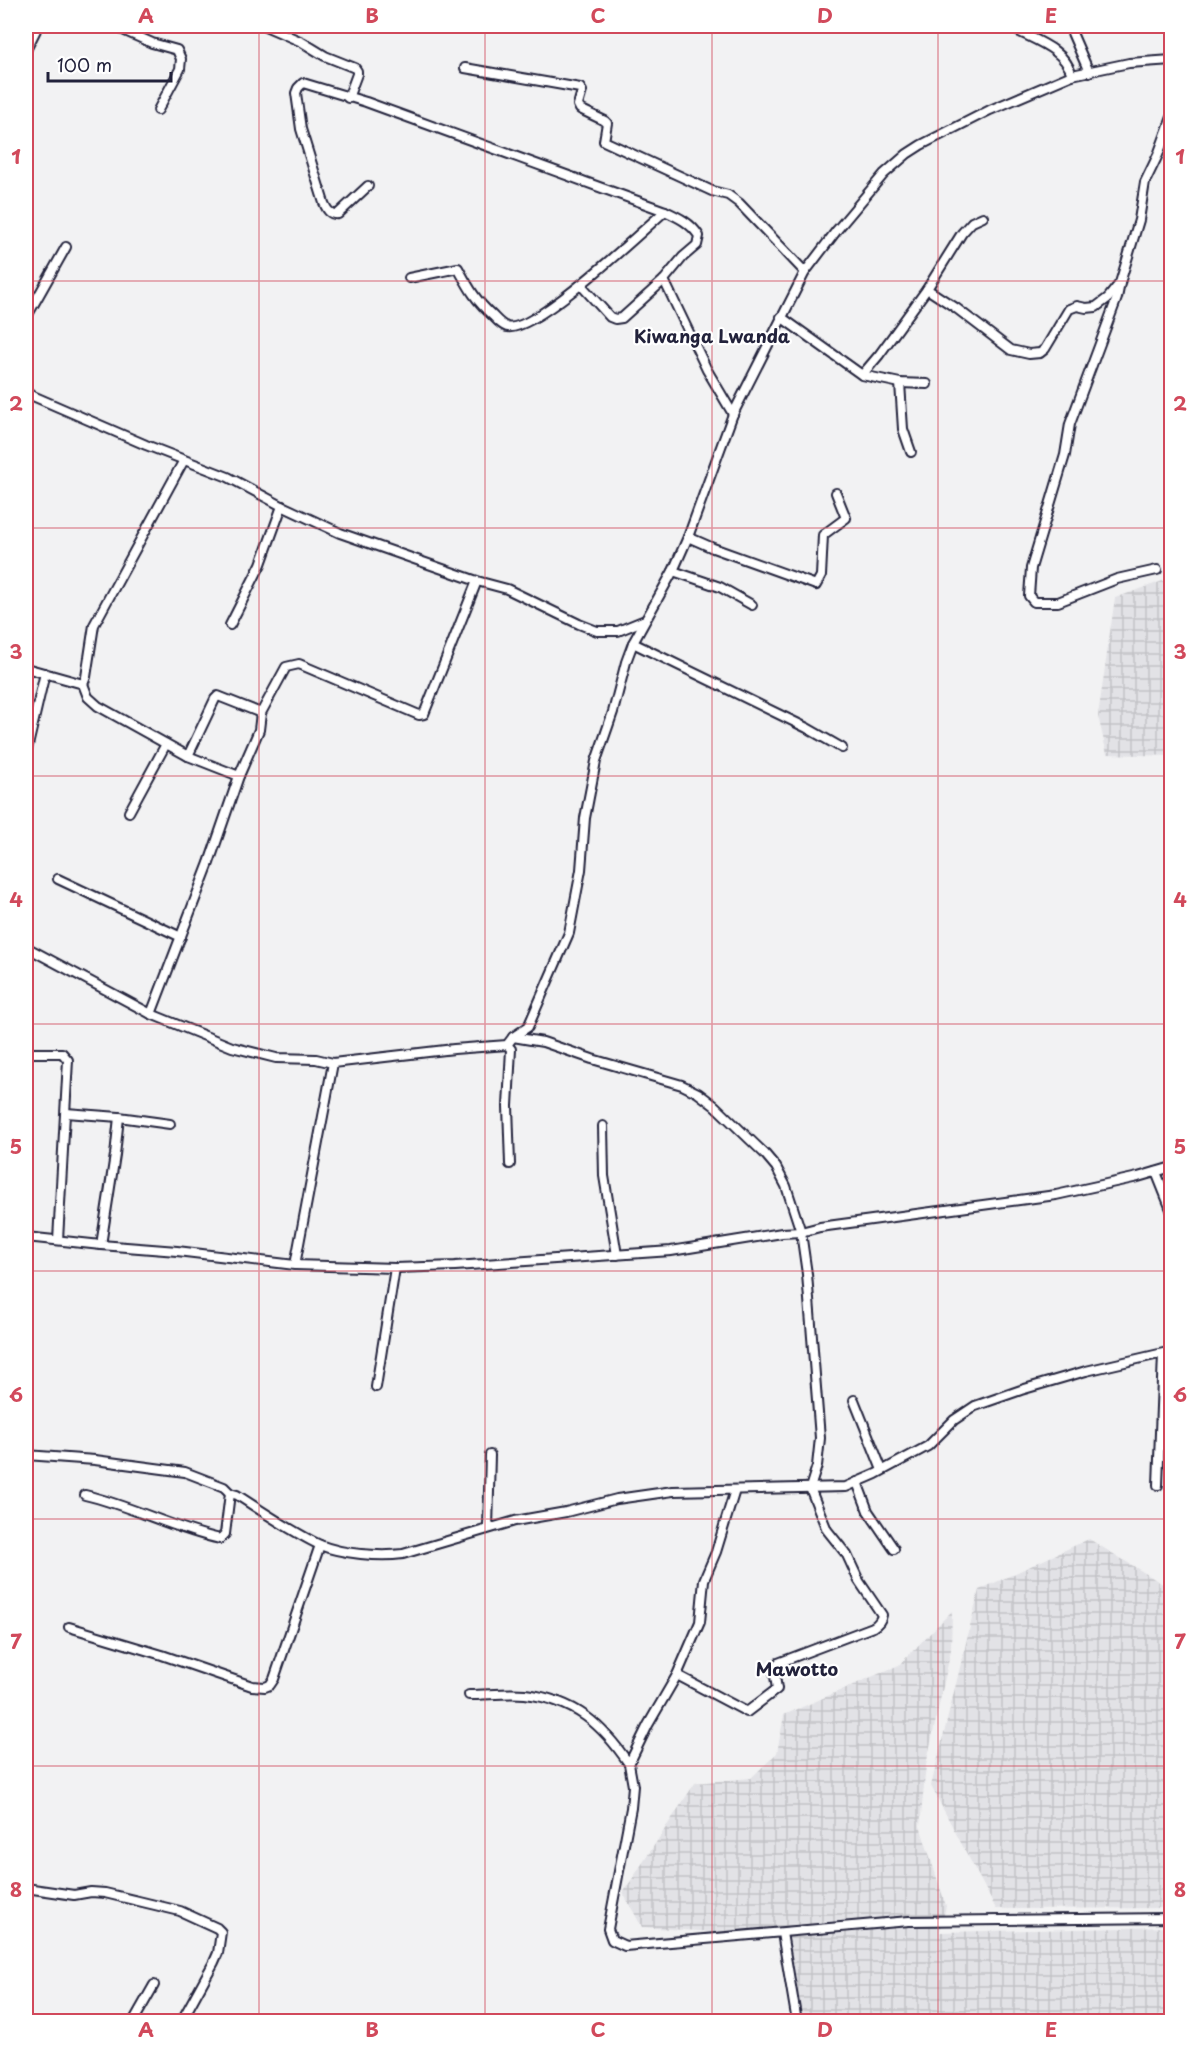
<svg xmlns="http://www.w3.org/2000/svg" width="1197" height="2047" font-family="'Playpen Sans',sans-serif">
	<defs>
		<pattern id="industrial-grid" width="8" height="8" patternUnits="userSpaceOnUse" patternTransform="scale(1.5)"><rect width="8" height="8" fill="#e2e2e6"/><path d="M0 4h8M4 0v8" fill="none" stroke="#c2c2c6"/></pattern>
	</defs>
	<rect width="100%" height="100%" fill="#f2f2f3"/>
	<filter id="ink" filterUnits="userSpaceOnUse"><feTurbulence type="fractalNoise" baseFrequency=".0167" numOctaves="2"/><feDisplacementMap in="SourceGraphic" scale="12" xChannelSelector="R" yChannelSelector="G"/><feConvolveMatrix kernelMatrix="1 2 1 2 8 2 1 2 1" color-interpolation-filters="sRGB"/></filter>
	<g filter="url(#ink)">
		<g fill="url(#industrial-grid)">
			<polygon points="1171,578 1171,756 1107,754 1098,716 1115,598"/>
			<polygon points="1089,1539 1171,1589 1171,1908 996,1909 931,1786 979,1590"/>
			<polygon points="952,1611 951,1650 926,1765 920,1826 946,1906 940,1932 1171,1927 1171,2021 796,2021 781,1937 642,1927 623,1893 695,1783 751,1778 777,1753 784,1715 899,1665"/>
		</g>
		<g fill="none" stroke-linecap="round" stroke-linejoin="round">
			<defs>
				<g id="street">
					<polyline points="114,26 152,43 177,50 181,59 180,69 158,110"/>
					<polyline points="265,26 302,42 325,56 355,68 357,71 357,74 348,98"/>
					<path d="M1009,26C1032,40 1064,47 1072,75"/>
					<polyline points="1069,26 1089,72"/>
					<polyline points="26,50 38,26"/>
					<polyline points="465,68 580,88 582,91 578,105 580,109 605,121 607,123 604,141 712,191 728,195 739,203 805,272"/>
					<polyline points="1166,134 1172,152"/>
					<path d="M368,186L338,214C330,215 327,210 324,203L301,129L296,93L298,88L303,83L366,102L665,211C678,217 691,223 699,236L697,245L683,257L664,280L622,318L615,319L610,317L581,285"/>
					<path d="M409,278L458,268C469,288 475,300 493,316C497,320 501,325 507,327C534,334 642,231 665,211"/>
					<polyline points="664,280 707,370 733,414"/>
					<polyline points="1120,283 1117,298 1070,424 1065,455 1031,568 1029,596 1034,602 1058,602 1117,579 1157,570"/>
					<polyline points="927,289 956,308 1011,350 1029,354 1040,353 1045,349 1069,309 1077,306 1086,308 1096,307 1108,298 1120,283 1139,220 1145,182 1158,155 1172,117"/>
					<polyline points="781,317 862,375 900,383 927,384"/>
					<polyline points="26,318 66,247"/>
					<polyline points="862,375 879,355 927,289 962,233 972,222 983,217"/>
					<polyline points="900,383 903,429 911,452"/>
					<polyline points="26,393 146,445 228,477 282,506 340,533 477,581 507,589 579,624 597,631 618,631 645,620"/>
					<polyline points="688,537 713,548 816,585 821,576 823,535 846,518 836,493"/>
					<polyline points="673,571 720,587 752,605"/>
					<polyline points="230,625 261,564 282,506"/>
					<polyline points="633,643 807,728 842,748"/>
					<polyline points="26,668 83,684 86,677 94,625 184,460"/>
					<polyline points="83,684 88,697 98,706 188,756 239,776"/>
					<polyline points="26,754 45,673"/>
					<polyline points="188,756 215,699 218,696 261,713"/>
					<polyline points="129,812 166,744"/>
					<polyline points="58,879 181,937"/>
					<polyline points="26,947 151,1014 232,1047 276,1058 316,1059 333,1063"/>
					<polyline points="151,1014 209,863 239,776 259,730 261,713 286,667 299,664 419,715 424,714 477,581"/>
					<path d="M513,1037L543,1042L592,1059L682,1085L698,1093L715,1106L765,1154L776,1167L786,1186L801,1232L807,1274L820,1438L817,1466L810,1488L827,1530L847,1555L859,1581L882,1615C881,1621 878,1624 873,1627L778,1663L774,1670L777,1689L747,1712L677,1675"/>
					<polyline points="507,1045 511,1049 508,1106 510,1164"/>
					<polyline points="26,1053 62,1053 68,1060 58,1240"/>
					<polyline points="66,1113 119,1117 170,1124"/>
					<polyline points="603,1126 604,1176 617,1255"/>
					<polyline points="1156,1172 1172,1212"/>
					<polyline points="26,1237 101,1245 177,1251 295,1265 395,1268 455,1266 671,1251 782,1233 801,1232 820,1227 1056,1195 1138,1177 1172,1167"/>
					<polyline points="101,1245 115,1155 119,1117"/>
					<polyline points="295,1265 333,1063 454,1049 507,1045 513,1037 528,1027 569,933 581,870 585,818 596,761 613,712 626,662 633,643 673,571 688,537 733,414 805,272 837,230 884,174 907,154 921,145 990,110 1072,75 1129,63 1172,60"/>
					<polyline points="376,1387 395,1268"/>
					<polyline points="854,1400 882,1470"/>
					<path d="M26,1455L95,1460L185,1472L224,1487L230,1493L237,1495C262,1511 294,1533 320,1545C342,1554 379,1557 403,1554L515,1521L566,1512L617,1499L673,1491L846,1487L876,1474L928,1446L954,1420L975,1406L1021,1390L1086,1371L1172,1351"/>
					<polyline points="857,1482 868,1511 894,1549"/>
					<polyline points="1158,1485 1163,1354"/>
					<path d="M85,1495C132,1506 174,1529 220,1539L225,1534L230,1493"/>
					<polyline points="488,1528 490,1455"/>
					<polyline points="69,1627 162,1655 252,1686 265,1687 270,1685 274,1679 320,1545"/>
					<path d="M469,1695C487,1695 507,1692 525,1694C575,1700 602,1724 629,1764L648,1725L677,1675L700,1622L704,1580L716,1552L735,1490"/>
					<polyline points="629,1764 633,1786 631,1808 608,1929 612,1940 625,1946 909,1921 1172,1918"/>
					<polyline points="26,1888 74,1895 91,1892 105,1893 180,1911 217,1928 221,1932 218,1953 214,1962 181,2022"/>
					<polyline points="782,1933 797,2022"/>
					<polyline points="133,2022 154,1985"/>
				</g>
			</defs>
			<use href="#street" stroke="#22223b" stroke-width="12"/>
			<use href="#street" stroke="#fff" stroke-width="8"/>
		</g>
	</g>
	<path fill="none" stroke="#d1495b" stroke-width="1.5" stroke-opacity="0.55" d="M259,26V2022M485,26V2022M712,26V2022M938,26V2022M26,281H1172M26,528H1172M26,776H1172M26,1024H1172M26,1271H1172M26,1519H1172M26,1766H1172"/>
	<g text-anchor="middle" stroke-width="4.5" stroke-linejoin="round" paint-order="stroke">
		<g font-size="18" font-weight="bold" fill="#22223b" stroke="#fff">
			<text x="712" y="343">Kiwanga Lwanda</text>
			<text x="797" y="1676">Mawotto</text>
		</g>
	</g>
	<rect width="1197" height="2047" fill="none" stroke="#fff" stroke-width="66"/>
	<path d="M48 72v9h123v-9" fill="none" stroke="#22223b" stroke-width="3"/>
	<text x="57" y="72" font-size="18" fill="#22223b" stroke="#ffffff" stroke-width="4.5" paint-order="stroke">100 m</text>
	<rect x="33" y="33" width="1131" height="1981" fill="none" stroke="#d1495b" stroke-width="2"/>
	<g font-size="20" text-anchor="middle" font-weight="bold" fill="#d1495b">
		<text x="146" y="23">A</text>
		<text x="372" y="23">B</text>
		<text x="598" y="23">C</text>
		<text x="825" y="23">D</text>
		<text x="1051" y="23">E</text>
		<text x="16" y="164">1</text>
		<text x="1180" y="164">1</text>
		<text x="16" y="411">2</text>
		<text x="1180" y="411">2</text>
		<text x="16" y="659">3</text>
		<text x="1180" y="659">3</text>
		<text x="16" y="907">4</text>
		<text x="1180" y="907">4</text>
		<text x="16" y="1154">5</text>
		<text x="1180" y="1154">5</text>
		<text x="16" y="1402">6</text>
		<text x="1180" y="1402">6</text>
		<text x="16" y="1649">7</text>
		<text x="1180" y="1649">7</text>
		<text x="16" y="1897">8</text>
		<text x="1180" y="1897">8</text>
		<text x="146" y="2037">A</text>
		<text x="372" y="2037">B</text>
		<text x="598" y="2037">C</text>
		<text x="825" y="2037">D</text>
		<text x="1051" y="2037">E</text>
	</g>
</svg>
